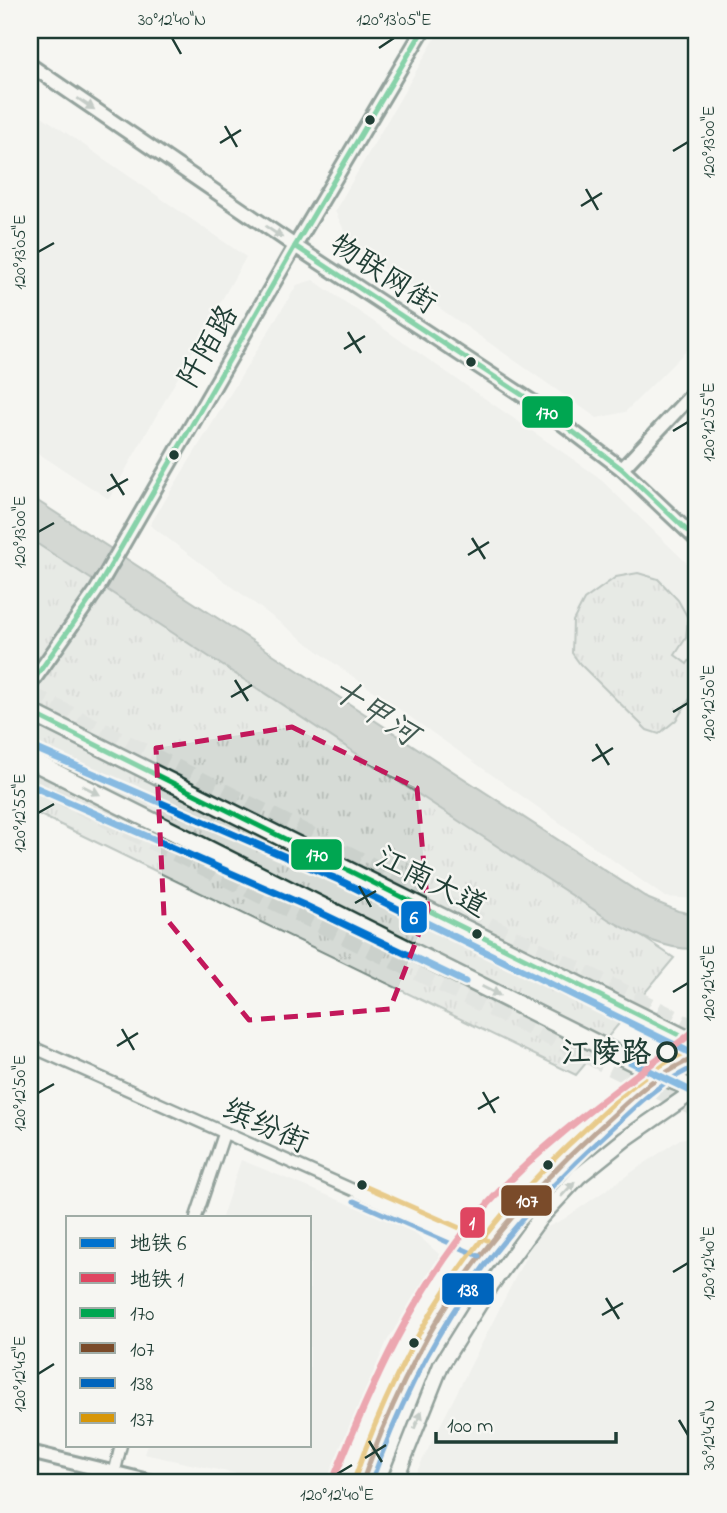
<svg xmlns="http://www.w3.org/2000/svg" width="727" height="1513" font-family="'Indie Flower','LXGW WenKai TC',sans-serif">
	<defs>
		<pattern id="grass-tufts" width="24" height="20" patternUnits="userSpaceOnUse" patternTransform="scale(1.75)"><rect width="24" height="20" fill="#d6dbd6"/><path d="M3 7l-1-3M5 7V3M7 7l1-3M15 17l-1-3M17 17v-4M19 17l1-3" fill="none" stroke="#b7bdb8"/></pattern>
	</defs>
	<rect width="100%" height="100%" fill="#f6f6f2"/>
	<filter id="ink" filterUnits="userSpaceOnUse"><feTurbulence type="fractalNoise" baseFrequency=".0143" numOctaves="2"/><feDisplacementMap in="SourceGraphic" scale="14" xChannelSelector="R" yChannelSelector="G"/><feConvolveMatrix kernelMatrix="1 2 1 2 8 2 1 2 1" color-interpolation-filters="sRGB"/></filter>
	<g filter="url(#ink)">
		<g fill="#e6e8e4">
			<polygon points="440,30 697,30 697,340 625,412 597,418 352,247 335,211"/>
			<polygon points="30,108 246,257 109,499 30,448"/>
			<polygon points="313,280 597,476 697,573 697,899 665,897 338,666 150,525 297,285"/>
			<polygon points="697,1136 697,1483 625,1483 614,1478 611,1483 411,1483 539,1231 564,1219 680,1139"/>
			<polygon points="241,1160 412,1230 440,1255 387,1341 326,1483 279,1483 144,1454 147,1445 310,1445 310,1217 222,1217"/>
		</g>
		<g fill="url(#grass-tufts)" stroke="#7a8c85" stroke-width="2">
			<polygon points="30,527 674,958 576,1075 30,810"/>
			<polygon points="638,573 658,579 678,600 688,618 686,638 675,655 687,664 697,650 697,688 676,720 659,734 647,730 580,664 572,653 573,621 584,600 616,577"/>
		</g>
		<path fill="#aab3ae" stroke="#72847d" stroke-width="2" d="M30,496L649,899L678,911L697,915V949C664,950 637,935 608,919L30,539Z"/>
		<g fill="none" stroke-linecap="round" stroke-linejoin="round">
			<g stroke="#cbd1cc" stroke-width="18" stroke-dasharray="18 9" stroke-linecap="butt">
				<polyline points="30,695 697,1030"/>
				<polyline points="30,781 697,1109"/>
			</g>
			<defs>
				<g id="minor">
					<polyline points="30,1046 483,1248"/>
					<polyline points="196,1217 224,1134"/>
					<polyline points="112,1483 121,1445"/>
				</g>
				<g id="tertiary">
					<polyline points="30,65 295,246 539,406 622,469 697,540"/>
					<polyline points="622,469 697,389"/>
					<polyline points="30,685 96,591 295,246 423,30"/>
					<polyline points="30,1452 156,1483"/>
				</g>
				<g id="secondary">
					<path d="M362,1483C406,1342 491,1220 603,1125C621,1109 639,1089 659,1075C670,1067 685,1062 697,1057"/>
					<polyline points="394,1483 441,1365 491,1285 540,1218 579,1176 625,1139 697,1089"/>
				</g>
				<g id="primary">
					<polyline points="30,712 697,1044"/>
					<polyline points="30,760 659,1075 697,1090"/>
				</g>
			</defs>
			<use href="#minor" stroke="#1f3d34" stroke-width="15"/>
			<use href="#tertiary" stroke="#1f3d34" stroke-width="18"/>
			<use href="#secondary" stroke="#1f3d34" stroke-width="19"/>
			<use href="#primary" stroke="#1f3d34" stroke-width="21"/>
			<use href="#minor" stroke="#f6f6f2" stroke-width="10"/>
			<use href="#tertiary" stroke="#f6f6f2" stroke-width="12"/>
			<use href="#secondary" stroke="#f6f6f2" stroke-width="14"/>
			<use href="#primary" stroke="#f6f6f2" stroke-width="16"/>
			<defs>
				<g id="bus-1">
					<polyline points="295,246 539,406 622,469 697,540"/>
					<polyline points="30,685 96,591 295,246 423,30"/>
					<polyline points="30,712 697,1044"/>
				</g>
				<path id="bus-2" d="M362,1483C413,1338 481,1236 595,1132C631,1100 650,1076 697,1057"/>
				<g id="bus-3">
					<polyline points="354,1201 479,1256"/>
					<path d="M371,1483C423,1338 491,1239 605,1135C635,1107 658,1082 697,1066"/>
				</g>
				<g id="bus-4">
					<polyline points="362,1185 487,1240"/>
					<path d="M354,1480C406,1331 475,1229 592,1123C628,1090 647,1068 694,1049"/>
				</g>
			</defs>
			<use href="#bus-1" stroke="#f6f6f2" stroke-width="10"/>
			<use href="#bus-2" stroke="#f6f6f2" stroke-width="10"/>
			<use href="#bus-3" stroke="#f6f6f2" stroke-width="10"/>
			<use href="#bus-4" stroke="#f6f6f2" stroke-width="10"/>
			<use href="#bus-1" stroke="#00a651" stroke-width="5"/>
			<use href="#bus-2" stroke="#7a4b2a" stroke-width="5"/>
			<use href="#bus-3" stroke="#0065bd" stroke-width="5"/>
			<use href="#bus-4" stroke="#d79608" stroke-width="5"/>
			<defs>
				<g id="metro-1">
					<polyline points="30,746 339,880 697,1056"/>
					<polyline points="30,785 304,905 465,982"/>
					<polyline points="629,1061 697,1094"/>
				</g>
				<path id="metro-2" d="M332,1483C372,1383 414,1288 486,1206C547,1137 625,1085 697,1029"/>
			</defs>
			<use href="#metro-1" stroke="#f6f6f2" stroke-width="12"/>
			<use href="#metro-2" stroke="#f6f6f2" stroke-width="12"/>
			<use href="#metro-1" stroke="#0072ce" stroke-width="7"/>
			<use href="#metro-2" stroke="#df4661" stroke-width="7"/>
		</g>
		<defs><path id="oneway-solid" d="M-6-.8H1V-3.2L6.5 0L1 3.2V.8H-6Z" transform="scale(1.75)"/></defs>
		<g fill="#8a9a93">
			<use href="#oneway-solid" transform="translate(86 104) rotate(34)"/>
			<use href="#oneway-solid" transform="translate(274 232) rotate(34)"/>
			<use href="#oneway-solid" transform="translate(91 790) rotate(27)"/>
			<use href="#oneway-solid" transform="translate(491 991) rotate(27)"/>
			<use href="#oneway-solid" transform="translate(568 1189) rotate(-47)"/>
			<use href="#oneway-solid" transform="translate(418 1420) rotate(-67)"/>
		</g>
	</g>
	<path d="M0 0H727V1513H0ZM292,727L417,788L428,910L390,1009L249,1020L164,916L156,748Z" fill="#f6f6f2" fill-opacity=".55" fill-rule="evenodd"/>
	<path fill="none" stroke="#c2185b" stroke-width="5" stroke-dasharray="14 9" stroke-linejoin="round" d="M292,727L417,788L428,910L390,1009L249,1020L164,916L156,748Z"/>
	<path fill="none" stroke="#1f3d34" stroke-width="2.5" d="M172,38L181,54M379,48L394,38M225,126L237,147M220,143L241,130M673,151L688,142M586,189L598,210M581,206L602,193M38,252L54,243M348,332L361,353M344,349L365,336M673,431L688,422M111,474L124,495M107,491L128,479M38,532L54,523M472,538L485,559M468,555L489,542M235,680L248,701M231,697L252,685M673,712L688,703M596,744L609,765M592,761L613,748M38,813L54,804M359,886L371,907M355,903L376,891M673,992L688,983M122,1029L134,1050M117,1046L138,1033M483,1092L495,1113M38,1093L54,1084M478,1109L499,1097M673,1272L688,1263M606,1298L619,1319M602,1315L623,1303M38,1374L54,1364M679,1420L688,1435M369,1441L382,1462M365,1458L386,1445M337,1474L352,1465"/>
	<g fill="#1f3d34" stroke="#f6f6f2" stroke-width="2.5">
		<circle cx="370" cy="120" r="6"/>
		<circle cx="471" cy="362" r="6"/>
		<circle cx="174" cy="455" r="6"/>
		<circle cx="477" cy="934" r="6"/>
		<circle cx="548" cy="1165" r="6"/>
		<circle cx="362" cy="1185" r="6"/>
		<circle cx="414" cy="1343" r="6"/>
	</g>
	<circle fill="#f6f6f2" stroke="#1f3d34" stroke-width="3.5" cx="667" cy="1052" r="9"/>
	<g text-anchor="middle" stroke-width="5" stroke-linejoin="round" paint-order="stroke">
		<g font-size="30" fill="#1f3d34" stroke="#f6f6f2">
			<text transform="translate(384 273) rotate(33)" y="10">物联网街</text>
			<text transform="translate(207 346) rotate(-60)" y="10">阡陌路</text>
			<text transform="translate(432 881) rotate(27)" y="10">江南大道</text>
			<text transform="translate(266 1125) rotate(24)" y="10">缤纷街</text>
		</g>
		<g font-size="30" font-weight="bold" fill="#1f3d34" stroke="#f6f6f2" text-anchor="end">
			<text x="651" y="1062">江陵路</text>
		</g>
		<g font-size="32" font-style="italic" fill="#425a52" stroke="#f6f6f2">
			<text transform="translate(375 711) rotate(33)" y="11">十甲河</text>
		</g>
	</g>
	<g stroke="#f6f6f2" stroke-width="2.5">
		<rect x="521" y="395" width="53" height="34" rx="7" fill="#00a651"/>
		<rect x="290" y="838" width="53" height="33" rx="7" fill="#00a651"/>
		<rect x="400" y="900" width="28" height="34" rx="7" fill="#0072ce"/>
		<rect x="500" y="1184" width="53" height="33" rx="7" fill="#7a4b2a"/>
		<rect x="459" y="1206" width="27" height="33" rx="7" fill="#df4661"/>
		<rect x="441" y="1272" width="54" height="34" rx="7" fill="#0065bd"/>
	</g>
	<g font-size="19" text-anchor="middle" font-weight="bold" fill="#fff">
		<text x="547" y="419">170</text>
		<text x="317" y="861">170</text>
		<text x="414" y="924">6</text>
		<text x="527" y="1207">107</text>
		<text x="472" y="1229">1</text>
		<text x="468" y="1296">138</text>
	</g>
	<rect width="727" height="1513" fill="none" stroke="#f6f6f2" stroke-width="77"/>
	<rect x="66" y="1216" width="245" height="231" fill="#f6f6f2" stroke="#a0aca6" stroke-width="2"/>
	<rect x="80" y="1238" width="35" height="10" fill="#0072ce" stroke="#a0aca6" stroke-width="2"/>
	<text x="130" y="1250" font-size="21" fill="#1f3d34">地铁 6</text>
	<rect x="80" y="1273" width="35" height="10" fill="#df4661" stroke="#a0aca6" stroke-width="2"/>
	<text x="130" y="1286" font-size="21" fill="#1f3d34">地铁 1</text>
	<rect x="80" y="1308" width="35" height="10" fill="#00a651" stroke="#a0aca6" stroke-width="2"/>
	<text x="130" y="1320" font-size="21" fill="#1f3d34">170</text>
	<rect x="80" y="1343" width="35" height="10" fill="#7a4b2a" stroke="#a0aca6" stroke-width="2"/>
	<text x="130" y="1356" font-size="21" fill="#1f3d34">107</text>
	<rect x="80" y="1378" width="35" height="10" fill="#0065bd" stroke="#a0aca6" stroke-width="2"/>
	<text x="130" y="1390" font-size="21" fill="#1f3d34">138</text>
	<rect x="80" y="1413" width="35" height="10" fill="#d79608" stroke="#a0aca6" stroke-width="2"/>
	<text x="130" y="1426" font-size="21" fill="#1f3d34">137</text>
	<path d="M436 1432v10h180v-10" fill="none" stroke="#1f3d34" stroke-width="3.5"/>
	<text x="447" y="1432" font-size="21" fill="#1f3d34" stroke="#f6f6f2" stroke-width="5" paint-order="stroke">100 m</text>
	<rect x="38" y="38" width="650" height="1436" fill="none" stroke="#1f3d34" stroke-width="2.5"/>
	<g font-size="18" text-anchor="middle" fill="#1f3d34">
		<text x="172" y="25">30°12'40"N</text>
		<text x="394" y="25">120°13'05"E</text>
		<text transform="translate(708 142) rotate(-90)" y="6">120°13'00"E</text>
		<text transform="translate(19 252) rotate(-90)" y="6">120°13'05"E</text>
		<text transform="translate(708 422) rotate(-90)" y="6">120°12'55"E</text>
		<text transform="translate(19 532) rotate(-90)" y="6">120°13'00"E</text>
		<text transform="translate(708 703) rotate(-90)" y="6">120°12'50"E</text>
		<text transform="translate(19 813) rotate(-90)" y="6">120°12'55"E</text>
		<text transform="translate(708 983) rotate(-90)" y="6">120°12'45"E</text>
		<text transform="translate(19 1093) rotate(-90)" y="6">120°12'50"E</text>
		<text transform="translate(708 1263) rotate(-90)" y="6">120°12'40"E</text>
		<text transform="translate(19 1374) rotate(-90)" y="6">120°12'45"E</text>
		<text transform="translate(708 1435) rotate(-90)" y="6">30°12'45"N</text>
		<text x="337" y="1500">120°12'40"E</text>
	</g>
</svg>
